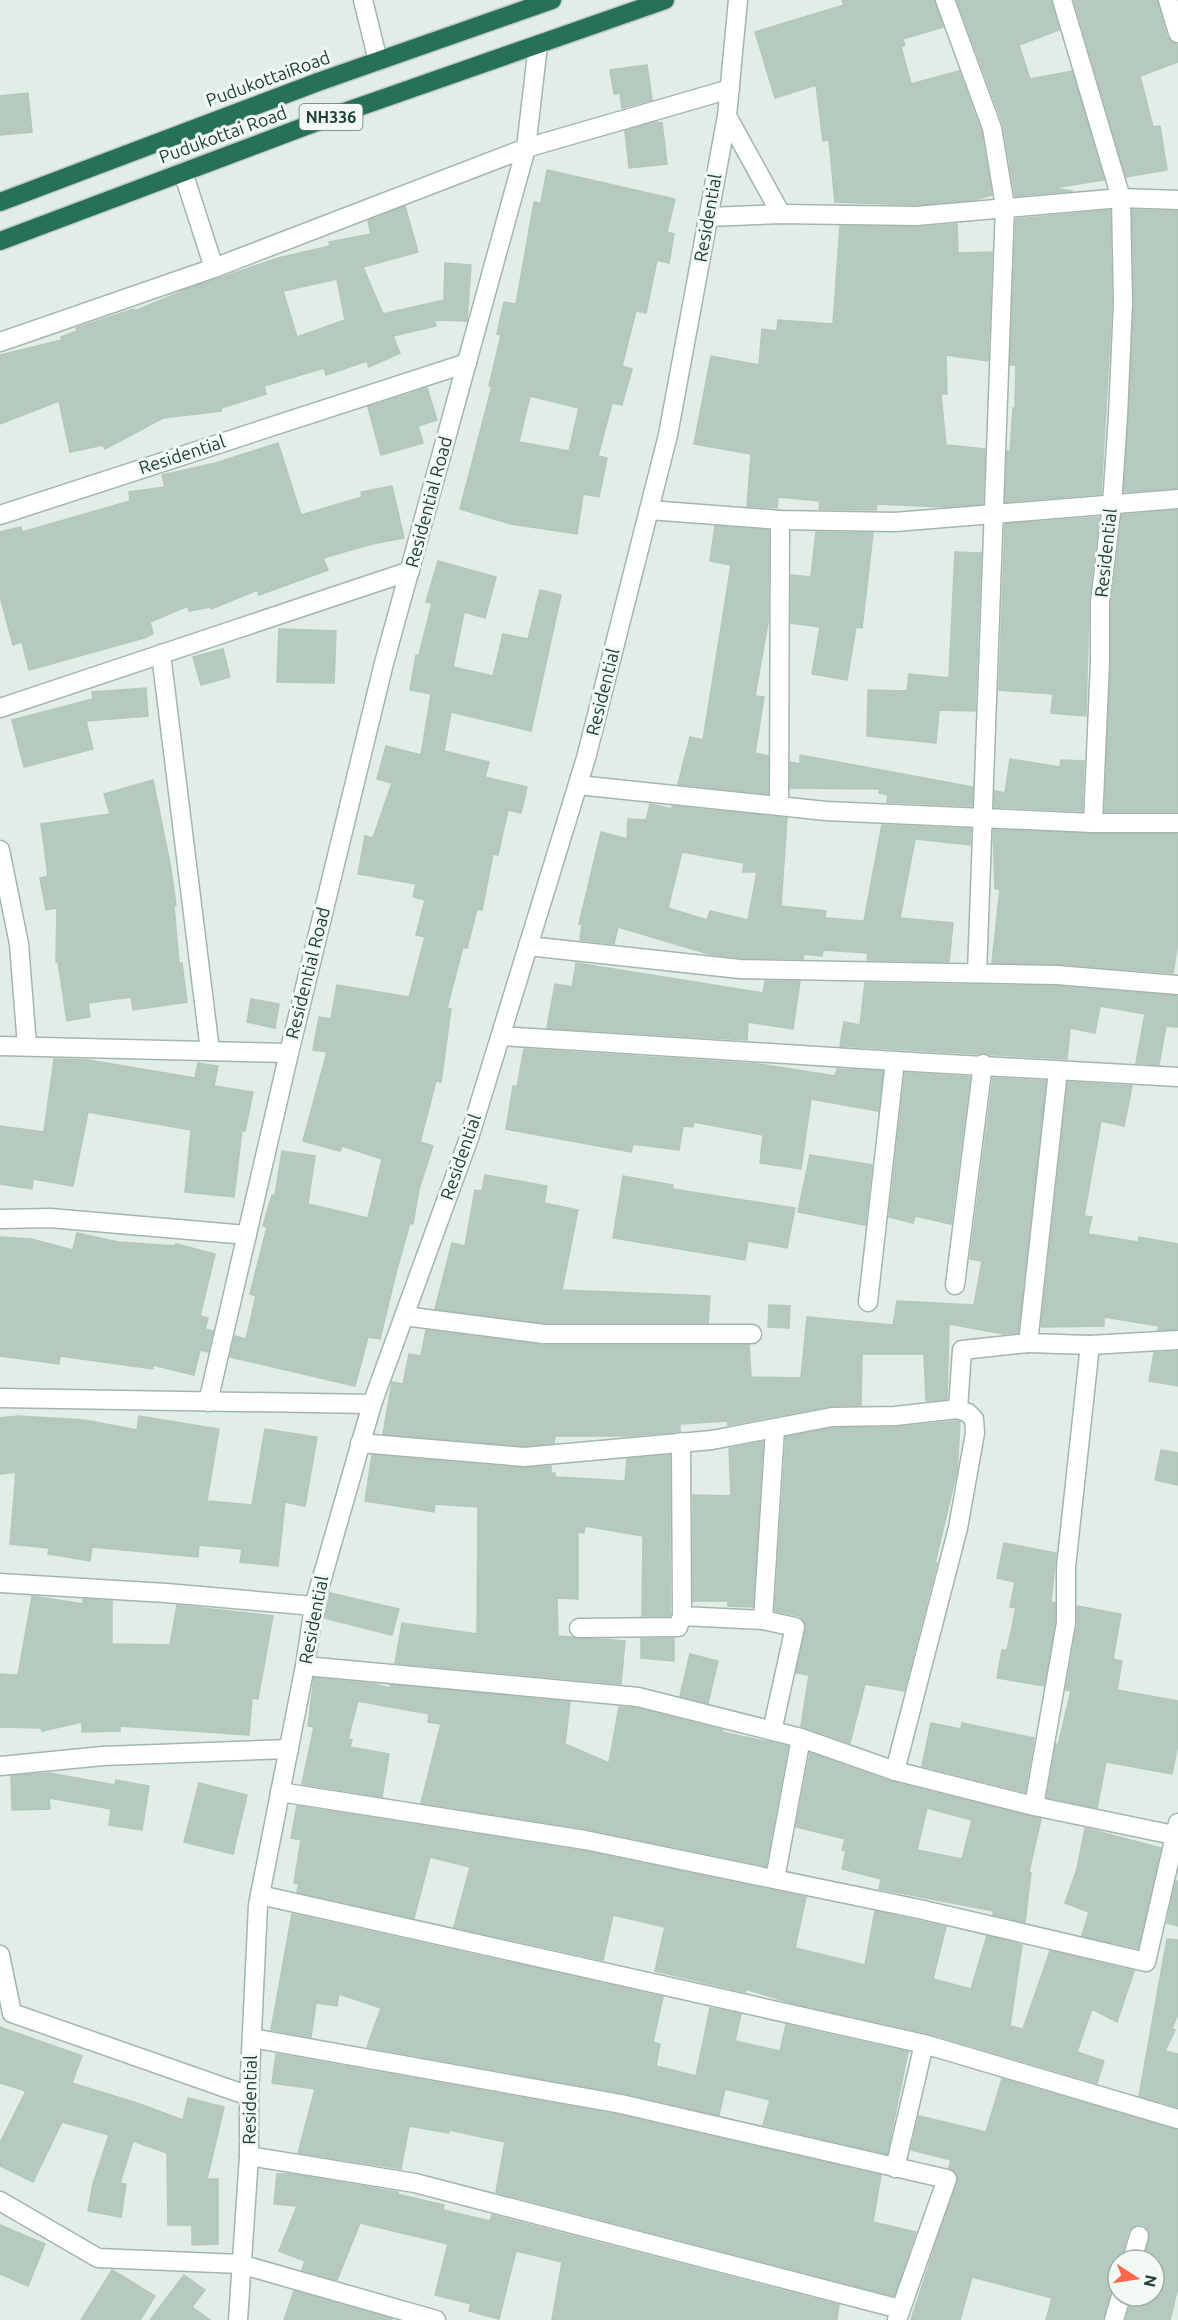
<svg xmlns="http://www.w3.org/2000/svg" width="1178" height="2320" font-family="Ubuntu,sans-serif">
	<rect width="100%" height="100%" fill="#e1ede6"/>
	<g fill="#b6c9bf" stroke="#b2c8bd" stroke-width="1.5" fill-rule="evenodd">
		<polygon points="842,0 934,0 943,27 903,39 905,45 901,47 911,84 959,71 981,131 992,195 974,200 916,205 835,202 829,140 823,141 816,85 775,98 755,32 844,5"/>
		<polygon points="957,0 1051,0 1059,30 1019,45 1030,79 1072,71 1104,180 1053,188 1073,191 1015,196 1003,124"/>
		<polygon points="1074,0 1157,0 1167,37 1178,45 1178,62 1140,76 1153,127 1160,126 1167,170 1126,177"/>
		<polygon points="647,65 652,100 622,108 620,93 614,94 610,70"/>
		<polygon points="28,93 32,132 0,135 0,96"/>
		<polygon points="655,122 662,123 667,164 629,168 625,131"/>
		<path d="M547,170L675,199L667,232L674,234L669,263L657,260L646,313L636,311L622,366L632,369L622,405L612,403L598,456L607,458L599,497L583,494L577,534L511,524L460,509L492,386H489L501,335L497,334L504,302L516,304L534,202L541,203ZM530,396L579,408L569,451L519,442Z"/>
		<path d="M405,206L418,252L363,267L383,314L444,300L445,263L471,265L467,321L434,320L436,326L393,336L400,353L369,367L367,361L326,375L324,368L264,386L266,394L221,408V411L163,418L105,449L103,445L70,452L59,401L0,424V355L62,340L61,337L77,331L76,328L134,309L135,311L187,289L278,258L330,246L329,242L371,234L368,221ZM337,279L345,320L297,337L283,291Z"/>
		<polygon points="1110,210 1112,303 1101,494 1005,502 1007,451 1010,452 1013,408 1015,408 1016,365 1010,365 1016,219"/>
		<polygon points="1132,210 1178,211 1178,488 1124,492 1134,303"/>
		<polygon points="957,224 958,253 992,252 988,361 946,355 947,394 941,394 946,445 985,449 983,504 945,507 877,504 876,510 819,509 820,501 778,497 777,508 747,506 751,454 694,444 711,356 759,365 762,329 777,331 778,320 833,324 840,226 916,227"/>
		<polygon points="427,388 437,420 418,426 423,443 381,455 368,407"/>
		<polygon points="278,443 301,515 362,497 361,492 392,486 404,538 372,544 323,558 328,570 259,595 258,590 211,609 210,607 189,611 188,606 150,622 153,634 144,638 29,670 22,642 13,645 0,596 0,532 21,527 22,532 130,501 129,492 165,487 162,475 216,463"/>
		<polygon points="1178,510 1178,812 1105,812 1111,603 1122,515"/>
		<polygon points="1099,517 1089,601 1086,716 1051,713 1053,694 999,690 1005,524"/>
		<polygon points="715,526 769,530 768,623 755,696 764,697 755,753 768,756 768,794 678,784 690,737 703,740 731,565 710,561"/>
		<polygon points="816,532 873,533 862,628 856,627 847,680 812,674 820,627 791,623 791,575 811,577"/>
		<polygon points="955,552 981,553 975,711 939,710 936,743 867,736 868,690 907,691 909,674 949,678"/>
		<polygon points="438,561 496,577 485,618 464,612 453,667 493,676 503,634 528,639 540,590 561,595 531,731 451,712 444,751 489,762 485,777 527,787 521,813 508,810 498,855 493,854 482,910 477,909 467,948 463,947 447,1008 451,1009 441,1082 436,1081 420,1142 433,1146 419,1189 413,1224 410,1223 397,1269 380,1339 368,1337 355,1386 230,1357 235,1336 246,1339 256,1296 250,1294 267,1227 263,1226 272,1195 275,1196 282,1151 315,1156 308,1204 368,1218 382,1159 342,1146 340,1151 303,1141 327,1052 313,1050 319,1017 331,1019 337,985 409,997 425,937 416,935 425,900 413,897 416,884 358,874 365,836 373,838 392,783 377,779 386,746 421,755 431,694 410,690 416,655 419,655 432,603 426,602"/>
		<polygon points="279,629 336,631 334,683 277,682"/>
		<polygon points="223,649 230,677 201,685 193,657"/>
		<polygon points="146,688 148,716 86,721 93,749 24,767 12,720 93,699 92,692"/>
		<polygon points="800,755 973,787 972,806 887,802 888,795 879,793 880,789 790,788 790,762 800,764"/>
		<polygon points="1010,759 1060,767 1061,760 1084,761 1082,811 994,807 995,791 1005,793"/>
		<polygon points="153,780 170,864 176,905 174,906 179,963 182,963 187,1002 133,1010 131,997 88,1003 90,1017 67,1021 58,962 56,962 57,908 46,910 40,878 48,876 41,824 110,814 104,794"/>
		<path d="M650,804L672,809V806L787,818L781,906L826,911L825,918L864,921L882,825L971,829L970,845L915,839L900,918L953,923L949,962L867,960L868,953L823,950L822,956L804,954L803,959L741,958L709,954L618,927L614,944L580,940L582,924H579L601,832L627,839L628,819L646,820ZM682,852L744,863L743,872H757L748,920L710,911L707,920L668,908Z"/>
		<polygon points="993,830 1178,834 1178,941 1173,973 1058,964 992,963 1000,889 995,889"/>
		<polygon points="576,963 763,993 765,981 800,981 793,1029 748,1022 747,1040 547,1028 555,984 572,987"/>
		<polygon points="865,983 1056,986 1178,996 1178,1027 1166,1026 1159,1065 1136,1063 1145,1014 1100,1006 1095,1033 1070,1028 1067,1059 840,1046 844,1022 860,1025"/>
		<polygon points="251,999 279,1004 275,1028 247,1022"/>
		<polygon points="524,1049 758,1064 835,1076 837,1069 883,1071 878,1111 811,1099 801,1169 760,1163 763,1135 694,1122 693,1127 683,1126 679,1150 633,1144 631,1152 506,1129 513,1086 517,1087"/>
		<polygon points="54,1059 88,1060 195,1078 198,1063 218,1066 214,1086 253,1092 245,1131 242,1130 234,1197 185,1192 191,1130 88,1112 73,1186 33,1179 32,1189 0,1184 0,1126 44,1132"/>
		<polygon points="905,1073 970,1077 951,1224 915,1216 913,1223 889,1217"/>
		<polygon points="993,1078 1046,1081 1018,1333 1004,1334 949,1324 947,1399 926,1401 924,1354 862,1354 861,1405 830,1406 728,1425 728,1421 680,1424 680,1431 676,1432 628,1436 555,1436 554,1443 524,1446 383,1434 392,1382 403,1384 409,1354 421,1356 426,1330 544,1345 749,1345 751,1377 801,1378 807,1317 893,1325 897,1301 974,1305 982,1261 970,1259"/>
		<polygon points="1068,1082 1132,1086 1124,1126 1101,1121 1084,1216 1092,1217 1088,1234 1138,1242 1139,1237 1178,1244 1178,1329 1158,1330 1159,1326 1104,1317 1104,1326 1041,1327"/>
		<polygon points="810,1155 872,1165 865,1225 798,1212"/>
		<polygon points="485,1175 547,1186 544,1203 578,1210 562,1290 710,1296 708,1323 545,1323 435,1309 452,1243 465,1246 475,1190 482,1191"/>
		<polygon points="623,1176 673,1185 672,1189 795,1208 787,1248 748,1241 745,1260 613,1238"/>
		<polygon points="77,1233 118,1242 175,1246 176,1244 215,1254 200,1316 208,1318 205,1329 213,1331 208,1352 200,1350 194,1375 153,1365 153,1369 60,1356 59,1364 0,1356 0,1237 31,1239 73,1250"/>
		<polygon points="769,1305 790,1306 789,1328 768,1327"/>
		<polygon points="1178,1351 1178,1386 1149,1381 1154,1353"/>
		<polygon points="18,1416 84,1420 137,1430 139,1416 219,1429 207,1501 252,1505 265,1429 317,1437 305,1506 285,1502 278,1566 240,1562 242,1549 199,1545 198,1557 92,1547 90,1561 48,1554 49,1548 10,1544 16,1472 0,1474 0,1418"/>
		<polygon points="958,1421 960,1422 957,1471 935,1563 937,1563 904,1691 865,1684 850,1743 801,1726 809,1675 796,1673 806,1624 800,1616 775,1611 786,1437 833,1428 895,1427"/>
		<polygon points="763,1442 753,1607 728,1606 728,1601 693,1601 693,1495 731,1496 729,1448"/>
		<polygon points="1161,1450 1178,1453 1178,1485 1155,1480"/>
		<polygon points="372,1455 523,1468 551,1466 551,1473 555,1473 555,1477 625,1481 627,1459 670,1455 670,1616 642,1616 643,1536 585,1526 584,1533 578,1532 578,1599 557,1598 558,1636 625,1641 621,1684 395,1663 402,1623 477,1634 478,1507 435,1504 434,1512 365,1501"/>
		<polygon points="1004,1543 1056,1553 1051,1602 1055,1603 1055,1622 1044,1686 997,1678 1002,1650 1007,1650 1016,1608 1010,1607 1015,1582 997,1578"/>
		<polygon points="330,1593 399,1609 392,1635 324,1618"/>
		<polygon points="32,1596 83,1604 83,1599 112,1601 112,1644 170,1645 177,1605 273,1616 258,1699 252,1698 249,1735 120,1726 120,1731 82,1732 82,1722 42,1731 41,1728 0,1727 0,1674 18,1675"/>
		<polygon points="1077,1606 1121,1614 1113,1659 1122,1661 1117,1690 1178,1701 1178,1743 1172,1774 1106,1762 1097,1808 1047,1797 1056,1744 1058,1745 1071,1691 1066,1690 1077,1625"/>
		<polygon points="674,1638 674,1661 641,1658 641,1639"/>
		<polygon points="690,1654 718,1661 708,1703 680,1696"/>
		<polygon points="314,1678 374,1684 390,1688 391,1685 570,1702 565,1744 609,1763 619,1707 636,1708 723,1730 722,1732 788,1746 766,1866 587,1829 421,1803 441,1724 428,1722 429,1714 358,1701 348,1739 352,1740 350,1747 389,1754 382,1797 302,1784 314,1727 308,1726"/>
		<polygon points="931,1723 961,1729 962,1723 1034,1738 1025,1792 922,1766"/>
		<path d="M810,1753L892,1782L1041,1819L1029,1872L1031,1873L1025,1922L993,1915L994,1911L879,1889L881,1879L842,1869L846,1851L842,1850L845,1839L796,1827ZM927,1808L972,1820L962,1859L917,1850Z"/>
		<polygon points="49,1773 115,1785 116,1780 149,1786 142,1830 109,1825 111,1809 49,1798 50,1809 12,1810 11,1776"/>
		<polygon points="199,1783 247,1795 233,1854 184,1842"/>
		<polygon points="297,1806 583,1851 806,1897 795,1948 865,1965 875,1911 946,1927 933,1979 971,1989 987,1936 1022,1945 1010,2026 1023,2029 1050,1951 1134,1971 1117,2022 1092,2009 1077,2052 1104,2061 1097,2083 927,2033 791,2003 746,1989 745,1992 655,1971 665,1927 613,1915 603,1960 454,1927 470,1867 430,1857 414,1918 297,1892 299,1884 294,1883 301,1840 291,1838"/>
		<polygon points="1085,1828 1161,1848 1138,1948 1082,1936 1089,1912 1065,1903 1077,1869"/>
		<polygon points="1176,1881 1178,1881 1178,1926 1167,1923"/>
		<polygon points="292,1914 663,1997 653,2042 660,2044 656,2066 696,2076 710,2008 741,2014 735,2041 780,2051 786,2025 908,2052 887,2154 763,2125 770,2100 725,2089 719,2115 623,2093 367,2047 381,2008 339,1994 337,2006 316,2003 311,2037 271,2030"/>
		<polygon points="1167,1939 1178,1940 1178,2014 1172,2029 1175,2030 1165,2051 1178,2054 1178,2107 1139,2096"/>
		<polygon points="0,2027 82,2056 72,2083 137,2103 183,2120 188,2098 224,2107 207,2179 218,2179 218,2244 192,2245 192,2225 168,2225 167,2153 133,2141 120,2183 126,2184 121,2217 88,2211 93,2184 109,2135 62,2122 33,2182 0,2166 0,2143 26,2091 0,2083"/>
		<polygon points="276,2054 619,2115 881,2175 873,2222 916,2232 894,2296 496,2192 505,2142 449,2130 449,2133 409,2126 401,2169 298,2153 315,2089 272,2083"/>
		<polygon points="1002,2079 1178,2130 1178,2287 1170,2320 1126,2320 1132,2296 1154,2296 1154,2260 1144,2260 1150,2233 1143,2225 1137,2225 1128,2232 1121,2260 1118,2260 1118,2285 1110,2293 1103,2320 1046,2320 1052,2298 972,2277 960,2320 911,2320 958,2177 949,2168 951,2160 911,2150 919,2116 986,2132"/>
		<polygon points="277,2174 293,2174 398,2192 397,2194 444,2205 443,2210 490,2221 492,2215 839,2305 837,2320 552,2320 562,2262 516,2251 499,2319 469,2311 471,2304 435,2295 448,2244 360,2223 337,2280 302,2270 305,2261 279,2251 297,2206 274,2204"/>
		<polygon points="0,2225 45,2244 28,2286 0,2274"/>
		<polygon points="112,2270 155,2296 140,2320 81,2320"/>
		<polygon points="184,2275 205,2290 192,2307 210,2320 150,2320"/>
		<polygon points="294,2291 392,2319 392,2320 284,2320"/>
	</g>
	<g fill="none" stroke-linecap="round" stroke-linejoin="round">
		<defs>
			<g id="minor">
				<polyline points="363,0 378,61"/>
				<polyline points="945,0 992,128 1005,206 977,973"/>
				<polyline points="1062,0 1121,198 1123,303 1118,416 1112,505 1100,602 1100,662 1093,823"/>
				<polyline points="1168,0 1178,33"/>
				<polyline points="538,45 526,148 730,89"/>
				<polyline points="727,116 781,214"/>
				<polyline points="183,172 214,268"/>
				<polyline points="709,217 781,214 916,216 1121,198 1178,200"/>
				<polyline points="0,342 214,268 526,148 384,663 289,1053 208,1402"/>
				<polyline points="649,510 780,520 895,522 1178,499"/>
				<polyline points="0,515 467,363"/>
				<polyline points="161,654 210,1051"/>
				<polyline points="0,708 410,571"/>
				<polyline points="578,785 826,811 1093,823 1178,823"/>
				<polyline points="779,806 780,520"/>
				<polyline points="0,850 19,944 27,1046"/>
				<polyline points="528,946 740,969 1057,975 1178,985"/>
				<polyline points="501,1036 895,1061 868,1302"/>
				<polyline points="0,1046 289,1053"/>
				<polyline points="895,1061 1178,1077"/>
				<polyline points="1058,1071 1028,1343 1090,1345"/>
				<polyline points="0,1219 50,1218 247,1235"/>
				<polyline points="955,1285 983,1064"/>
				<polyline points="404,1316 544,1334 752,1334"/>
				<polyline points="0,1398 372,1404"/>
				<polyline points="958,1409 962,1350 1028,1343"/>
				<polyline points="681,1442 682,1616"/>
				<polyline points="360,1443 524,1457 712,1440 832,1417 895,1416 958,1409 968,1413 974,1419 975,1433 958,1528 895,1771"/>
				<polyline points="0,1583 166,1593 314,1606"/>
				<polyline points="763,1620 795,1627 772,1731"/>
				<polyline points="579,1628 678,1627 682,1616 763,1620 775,1429"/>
				<polyline points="305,1666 638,1697 801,1738 895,1771 1034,1806 1066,1623 1066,1567 1090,1345 1178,1340"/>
				<polyline points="0,1766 103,1756 289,1749"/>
				<polyline points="280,1792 585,1840 919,1909 1146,1962 1178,1823"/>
				<polyline points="1034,1806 1178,1836"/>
				<polyline points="775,1879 801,1738"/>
				<polyline points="260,1895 924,2044 1178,2119"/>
				<polyline points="0,1955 12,2013 249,2096"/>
				<polyline points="252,2038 621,2104 947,2179 897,2320"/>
				<polyline points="249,2156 415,2183 900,2309"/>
				<polyline points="895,2168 924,2044"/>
				<polyline points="0,2201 98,2258 240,2264 436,2320"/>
				<polyline points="1132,2260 1139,2236"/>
				<polyline points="238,2320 249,2156 249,2096 258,1905 305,1666 314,1606 372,1404 469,1138 586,758 668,435 727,116 738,0"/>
				<polyline points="1114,2320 1121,2296"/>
			</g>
			<g id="highway">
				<polyline points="0,202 318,82 552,0"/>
				<polyline points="0,241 330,117 665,0"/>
			</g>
		</defs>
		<use href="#minor" stroke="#a3b6ad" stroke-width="21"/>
		<use href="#highway" stroke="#c0cac6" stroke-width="21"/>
		<use href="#minor" stroke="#fff" stroke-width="18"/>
		<use href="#highway" stroke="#277059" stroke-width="18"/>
	</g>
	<g text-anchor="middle" stroke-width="6" stroke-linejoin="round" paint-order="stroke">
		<rect fill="#f2f9f5" stroke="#5e786e" stroke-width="1.5" x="299.5" y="104" width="63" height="26" rx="4.5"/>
		<g font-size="16" font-weight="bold" fill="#1f4034">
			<text x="331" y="123">NH336</text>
		</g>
		<g font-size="18" fill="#1f4034" stroke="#f2f9f5">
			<text transform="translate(268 79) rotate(-20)" y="6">PudukottaiRoad</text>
			<text transform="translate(223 135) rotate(-20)" y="6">Pudukottai Road</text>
			<text transform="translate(708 218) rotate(-80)" y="6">Residential</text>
			<text transform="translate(182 455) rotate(-18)" y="6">Residential</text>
			<text transform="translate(429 502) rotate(-75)" y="6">Residential Road</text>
			<text transform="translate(1106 553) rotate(-84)" y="6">Residential</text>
			<text transform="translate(603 692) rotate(-76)" y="6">Residential</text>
			<text transform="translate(308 973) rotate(-76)" y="6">Residential Road</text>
			<text transform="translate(461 1157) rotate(-71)" y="6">Residential</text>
			<text transform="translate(314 1620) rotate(-79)" y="6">Residential</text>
			<text transform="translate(250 2100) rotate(-89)" y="6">Residential</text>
		</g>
	</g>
	<g transform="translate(1136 2278) rotate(102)"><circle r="28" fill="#f2f9f5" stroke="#9eafa8" stroke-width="1.5"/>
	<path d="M0-4.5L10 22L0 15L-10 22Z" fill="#ff654d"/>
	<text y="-9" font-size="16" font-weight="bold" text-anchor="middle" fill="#1f4034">N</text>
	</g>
</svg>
